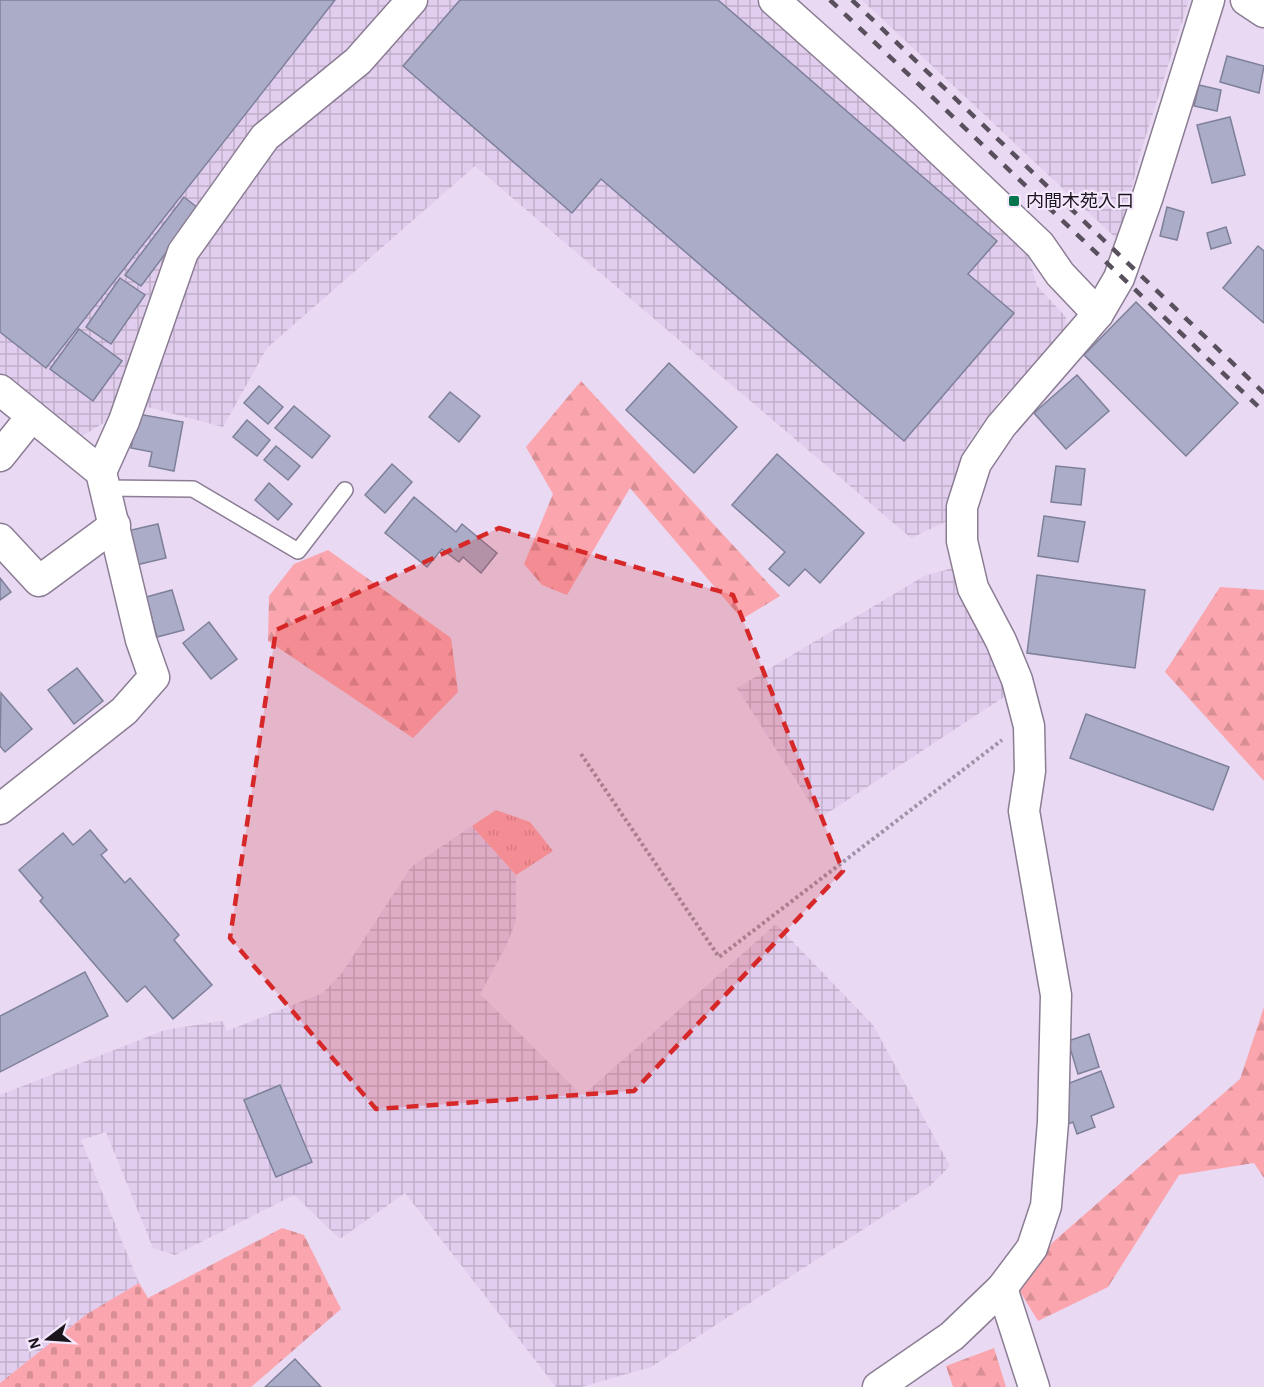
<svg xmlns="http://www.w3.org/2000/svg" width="1264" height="1387" font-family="'Alegreya Sans','Noto Sans JP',sans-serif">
	<defs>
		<pattern id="industrial-grid" width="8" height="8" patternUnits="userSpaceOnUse" patternTransform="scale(1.5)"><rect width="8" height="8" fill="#e1cded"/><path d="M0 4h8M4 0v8" fill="none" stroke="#c0afcb"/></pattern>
		<pattern id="grass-tufts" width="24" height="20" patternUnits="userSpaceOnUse" patternTransform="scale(1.5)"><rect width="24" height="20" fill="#fba6ae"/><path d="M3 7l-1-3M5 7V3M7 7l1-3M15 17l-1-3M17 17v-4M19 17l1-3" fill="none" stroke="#d78e95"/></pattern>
		<pattern id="forest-firs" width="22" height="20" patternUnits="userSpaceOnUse" patternTransform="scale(1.5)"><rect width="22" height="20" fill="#fba6ae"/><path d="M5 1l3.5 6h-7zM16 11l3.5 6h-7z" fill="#d78e95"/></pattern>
		<pattern id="cemetery-stones" width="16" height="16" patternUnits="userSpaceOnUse" patternTransform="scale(1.5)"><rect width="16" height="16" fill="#fba6ae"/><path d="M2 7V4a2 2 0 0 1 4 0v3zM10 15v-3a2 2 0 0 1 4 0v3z" fill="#d78e95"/></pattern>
	</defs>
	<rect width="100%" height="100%" fill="#e9d9f3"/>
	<g fill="url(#industrial-grid)">
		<polygon points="0,0 397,0 353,52 259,130 120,413 74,441 0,381"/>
		<polygon points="425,0 755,0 1028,253 1037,286 1066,317 1066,333 1002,398 968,442 952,483 952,519 911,538 475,166 267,348 223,427 140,405 190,257 272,144"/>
		<polygon points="862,0 1189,0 1140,154 1119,241"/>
		<polygon points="956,567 1007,695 820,818 737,688 924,576"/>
		<polygon points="472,826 516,875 516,921 506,946 480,994 582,1096 776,924 873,1025 950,1166 930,1186 651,1367 581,1387 556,1387 405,1193 340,1239 294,1195 175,1255 153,1248 106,1132 81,1140 139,1283 87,1314 0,1383 0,1095 165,1030 222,1021 227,1031 323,993 342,973 411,867"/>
	</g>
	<polygon fill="url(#grass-tufts)" points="496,810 530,822 553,851 516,875 472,826"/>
	<g fill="url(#forest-firs)">
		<polygon points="581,381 780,596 742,619 630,488 567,595 542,585 524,564 553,494 526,447"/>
		<polygon points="328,550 451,638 458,692 413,738 268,641 269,596 294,564"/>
		<polygon points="1220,587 1264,590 1264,781 1165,672"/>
		<polygon points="1264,1007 1264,1178 1254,1163 1179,1175 1108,1287 1038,1321 1019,1290 1053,1242 1240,1079"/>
		<polygon points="994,1348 1006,1387 953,1387 946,1366"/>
	</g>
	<polygon fill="url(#cemetery-stones)" points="282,1228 304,1235 341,1309 251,1387 0,1387 0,1383 87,1314 139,1283 148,1298"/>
	<g fill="#abadc8" stroke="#7e809a" stroke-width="1.5">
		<polygon points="0,0 335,0 46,368 0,332"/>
		<polygon points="460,0 718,0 997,241 968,274 1014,313 904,441 601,179 572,213 403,66"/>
		<polygon points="1227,56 1264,66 1259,93 1220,82"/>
		<polygon points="1199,85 1221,90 1217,111 1194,106"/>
		<polygon points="1230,117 1245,175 1212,183 1197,125"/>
		<polygon points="184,197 199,209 141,286 125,275"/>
		<polygon points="1167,207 1184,212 1177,240 1160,236"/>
		<polygon points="1226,227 1231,243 1211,249 1207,233"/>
		<polygon points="1258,246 1264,251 1264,323 1223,288"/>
		<polygon points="120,278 145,295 111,344 86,327"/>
		<polygon points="1136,302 1238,403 1186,456 1084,355"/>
		<polygon points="79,329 122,361 93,401 50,369"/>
		<polygon points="669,363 737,427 694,473 626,410"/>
		<polygon points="1077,375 1109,411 1066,449 1034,413"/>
		<polygon points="259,386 283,407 268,424 244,403"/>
		<polygon points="450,392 480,416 459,442 429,417"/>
		<polygon points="294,406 330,436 312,458 275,428"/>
		<polygon points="138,414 183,422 174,471 149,466 152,452 131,448"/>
		<polygon points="247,420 270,440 257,456 233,437"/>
		<polygon points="276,446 300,466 288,480 264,460"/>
		<polygon points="777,454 864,533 820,583 805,569 789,586 769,569 785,552 732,505"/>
		<polygon points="392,464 412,482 385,513 365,495"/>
		<polygon points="1056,466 1085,469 1081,505 1051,502"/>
		<polygon points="269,483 292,504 278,520 255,500"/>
		<polygon points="414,497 456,532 462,524 497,553 481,573 463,557 459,562 442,549 427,567 385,533"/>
		<polygon points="1044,516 1085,522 1078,562 1038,556"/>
		<polygon points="158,524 166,558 136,565 127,531"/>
		<polygon points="1037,575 1145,590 1135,668 1027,653"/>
		<polygon points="0,578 11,592 0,600"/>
		<polygon points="172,590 184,630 157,637 146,597"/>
		<polygon points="209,622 237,659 211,679 183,643"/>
		<polygon points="77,668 103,701 74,724 48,690"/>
		<polygon points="1,693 32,729 5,752 0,746"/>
		<polygon points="1086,714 1229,767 1213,810 1070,758"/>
		<polygon points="90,830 107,850 101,855 125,883 130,878 179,935 174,940 212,985 173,1019 145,986 127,1002 40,901 43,898 19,870 63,833 73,845"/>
		<polygon points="85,972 108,1016 0,1072 0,1016"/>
		<polygon points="1089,1034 1099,1067 1078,1074 1068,1041"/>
		<polygon points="1101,1071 1114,1107 1091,1116 1095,1127 1077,1134 1073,1122 1063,1126 1067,1084"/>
		<polygon points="280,1085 312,1162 276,1177 244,1100"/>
		<polygon points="295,1359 321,1387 265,1387"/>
	</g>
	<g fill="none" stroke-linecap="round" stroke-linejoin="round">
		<defs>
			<polyline id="service" points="105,488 193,489 298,551 345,490"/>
			<g id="minor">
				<polyline points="774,0 904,116 1040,245 1060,274 1098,314"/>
				<polyline points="1246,0 1264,12"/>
				<polyline points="0,390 101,472 141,640 154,677 124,711 0,809"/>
				<polyline points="0,456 32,416"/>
				<polyline points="101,472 124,421 183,252 265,137 358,61 412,0"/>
				<polyline points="0,539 39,581 115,525"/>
				<polyline points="1002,1288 1034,1387"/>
				<polyline points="878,1387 952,1336 1002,1288 1032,1248 1046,1206 1053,1122 1056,995 1024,811 1030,771 1029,726 1017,680 1001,641 973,588 962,541 962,507 976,463 1001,426 1098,314 1119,278 1147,199 1209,0"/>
			</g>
		</defs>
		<use href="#service" stroke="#8b7d94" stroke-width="18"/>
		<use href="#minor" stroke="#8b7d94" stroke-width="33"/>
		<polyline stroke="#a093a7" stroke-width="4" stroke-dasharray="3 3" stroke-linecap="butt" points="581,754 719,957 1002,740"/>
		<use href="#service" stroke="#fff" stroke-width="15"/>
		<use href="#minor" stroke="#fff" stroke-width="30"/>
		<g stroke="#59505e" stroke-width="4.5" stroke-dasharray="10 10" stroke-linecap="butt">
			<polyline points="830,0 1264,412"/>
			<polyline points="852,0 1264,393"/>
		</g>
	</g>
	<path fill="#d62828" fill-opacity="0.2" stroke="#d62828" stroke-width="4.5" stroke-dasharray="12 8" stroke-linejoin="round" d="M499,528L733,595L843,871L634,1091L376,1109L230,938L276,630Z"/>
	<rect fill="#06744d" stroke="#f5e8fd" stroke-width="2" x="1008" y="195" width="12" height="12" rx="3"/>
	<g text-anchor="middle" stroke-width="4.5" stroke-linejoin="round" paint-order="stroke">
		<g font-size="18" fill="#1b151e" stroke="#f5e8fd" text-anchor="start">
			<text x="1026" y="207">内間木苑入口</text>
		</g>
	</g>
	<g transform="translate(48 1339) rotate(253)" stroke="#f5e8fd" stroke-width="4.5" paint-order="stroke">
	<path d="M0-4.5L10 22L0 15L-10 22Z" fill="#1b151e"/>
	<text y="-9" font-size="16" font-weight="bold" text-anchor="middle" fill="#1b151e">N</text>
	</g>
</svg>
